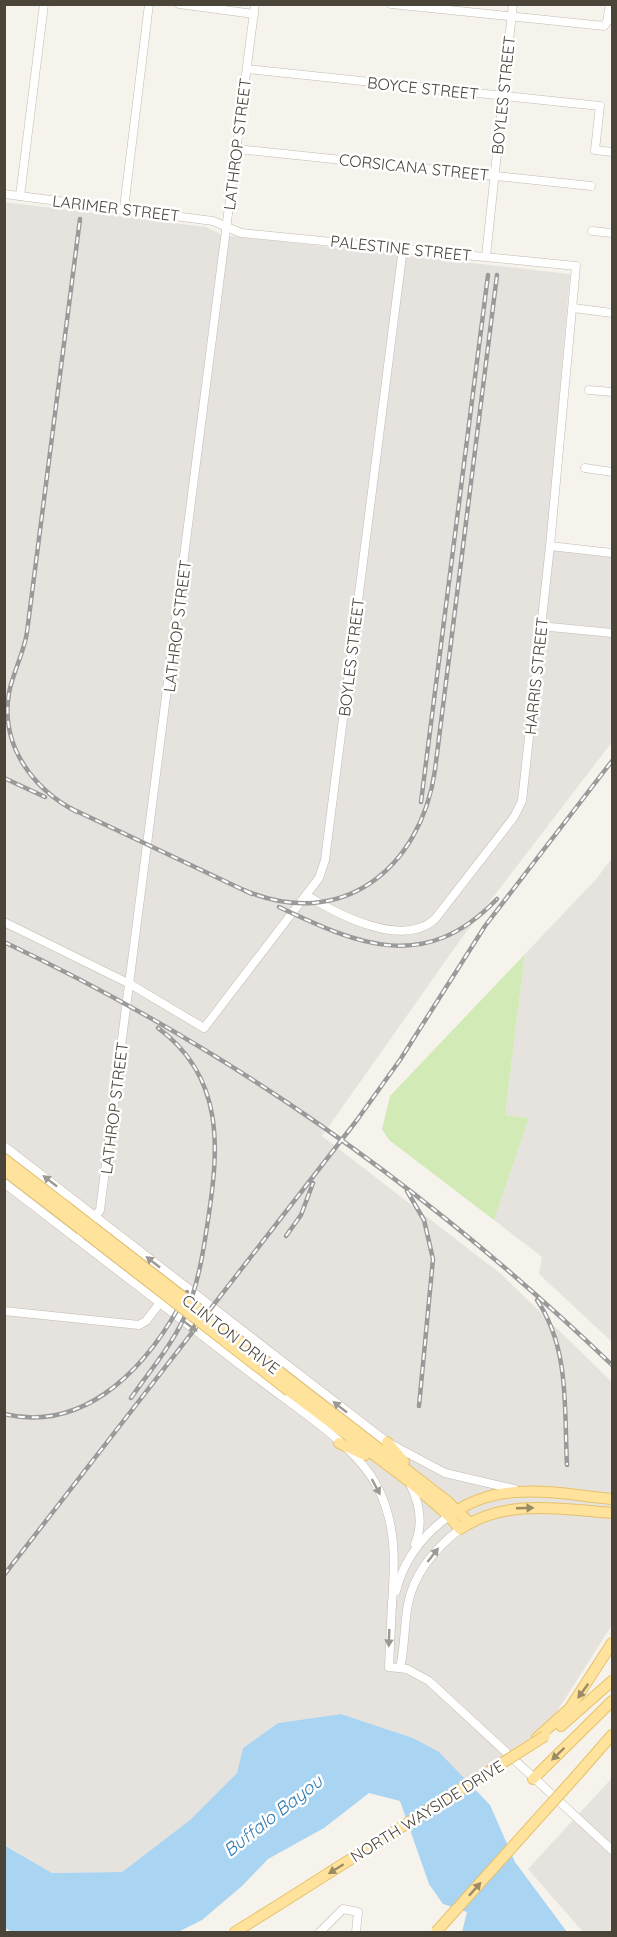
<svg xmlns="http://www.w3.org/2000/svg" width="617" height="1937" font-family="Quicksand,sans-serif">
	<rect width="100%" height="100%" fill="#f6f3ec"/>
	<g fill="#e6e2dd">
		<polygon points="4,202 206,227 222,235 570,274 546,550 612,557 612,742 461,939 322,1136 501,1274 612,1382 612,1625 547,1727 466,1780 413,1738 341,1714 278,1723 243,1748 237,1773 190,1820 122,1872 52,1873 5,1845"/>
		<polygon points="612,858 612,1342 539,1274 542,1257 494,1220 529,1118 505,1115 525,954 597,878"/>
		<polygon points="612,1778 612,1932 583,1932 528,1869"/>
	</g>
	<polygon fill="#d2eab5" points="525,954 505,1115 529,1118 494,1220 389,1140 382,1129 390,1096"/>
	<polygon fill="#a9d4f2" points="341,1714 413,1738 439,1752 490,1805 515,1862 567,1932 462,1932 467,1912 443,1904 429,1884 400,1801 369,1793 324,1828 268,1859 242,1886 202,1920 178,1932 12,1932 5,1928 4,1845 52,1873 122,1872 190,1820 237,1773 243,1748 278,1723"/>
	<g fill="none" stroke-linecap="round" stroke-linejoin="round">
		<defs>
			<g id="minor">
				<polyline points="179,4 254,14"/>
				<polyline points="391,4 604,26 607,22 610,4"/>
				<polyline points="247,69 600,106 595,150 612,152"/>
				<polyline points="237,149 591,186"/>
				<path d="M4,194L213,221L241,233L576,266L550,546L522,801L514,817L435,919C402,949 337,914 306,895"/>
				<polyline points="20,196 44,4"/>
				<polyline points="124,208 149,4"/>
				<polyline points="592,231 612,233"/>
				<polyline points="486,256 513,4"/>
				<polyline points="573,308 612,313"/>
				<polyline points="589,390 612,392"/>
				<polyline points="585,468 612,472"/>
				<polyline points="550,546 612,553"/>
				<polyline points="540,626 612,633"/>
				<polyline points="4,922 130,984 204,1028 319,878 325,860 403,248"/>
				<polyline points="4,1146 387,1442 445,1473 514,1489"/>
				<path d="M4,1183C88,1247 172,1312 256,1377C294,1407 354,1443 377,1486C397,1525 395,1563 392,1605"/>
				<polyline points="78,1239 100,1210 255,4"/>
				<polyline points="4,1311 139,1325 146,1321 162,1300"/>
				<path d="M411,1486C420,1505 423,1525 415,1544"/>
				<path d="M396,1591C404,1559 424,1534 449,1516"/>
				<polyline points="392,1602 389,1667 407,1669 429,1681 612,1850"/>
				<path d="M400,1668C405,1647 404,1625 408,1604C414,1573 437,1547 460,1529"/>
				<polyline points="320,1932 343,1909 358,1912 356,1932"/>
			</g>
			<g id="major">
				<polyline points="4,1159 64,1205"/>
				<polyline points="4,1170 59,1212"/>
				<polyline points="295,1384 447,1501 470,1523"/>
				<path d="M289,1391L410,1482L449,1516L460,1529C506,1498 561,1509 612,1513"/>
				<polyline points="387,1442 404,1462"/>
				<polyline points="339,1443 365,1455"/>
				<path d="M452,1514C500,1479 558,1494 612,1499"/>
				<polyline points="561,1726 612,1681"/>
				<polyline points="537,1738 570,1708 612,1643"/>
				<polyline points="577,1775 612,1735"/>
				<polyline points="533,1779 612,1701"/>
				<polyline points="235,1932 272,1909"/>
			</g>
		</defs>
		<use href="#minor" stroke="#c2bbae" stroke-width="9"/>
		<use href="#major" stroke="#e6c16a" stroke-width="12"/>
		<use href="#minor" stroke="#fff" stroke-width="8"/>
		<use href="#major" stroke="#ffe39c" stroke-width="10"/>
		<defs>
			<g id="rail">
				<polyline points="4,778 45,797"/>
				<polyline points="421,802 488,275"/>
				<polyline points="70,808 252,894"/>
				<path d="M77,812C33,789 0,746 9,693C13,672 24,653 27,632L80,219"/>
				<path d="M244,890C341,932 421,869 435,770L497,275"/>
				<path d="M279,907C359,945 425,974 497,899"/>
				<path d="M4,942C231,1049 432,1192 612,1365"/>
				<polyline points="407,1191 424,1220 433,1259 419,1406"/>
				<polyline points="286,1236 301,1215 313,1183"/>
				<path d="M537,1300C570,1349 564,1408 567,1465"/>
				<path d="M131,1398C149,1372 171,1346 184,1318C198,1286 203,1254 208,1220C219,1149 225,1077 158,1028"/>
				<path d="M4,1414C90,1434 152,1361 187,1292"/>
				<polyline points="4,1575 357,1120 400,1060 485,926 612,761"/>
			</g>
		</defs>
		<use href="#rail" stroke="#9a9a9a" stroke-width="4.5"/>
		<use href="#rail" stroke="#fff" stroke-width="2" stroke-dasharray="7" stroke-linecap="butt"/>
		<defs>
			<g id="major-bridge">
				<polyline points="64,1205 295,1384"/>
				<polyline points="59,1212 289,1391"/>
				<polyline points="272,1909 545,1736"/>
				<polyline points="436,1932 577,1775"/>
			</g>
		</defs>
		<use href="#major-bridge" stroke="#e6c16a" stroke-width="12" stroke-linecap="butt"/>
		<use href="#major-bridge" stroke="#ffe39c" stroke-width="10"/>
	</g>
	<defs><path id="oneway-solid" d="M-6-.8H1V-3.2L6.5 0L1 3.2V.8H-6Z" transform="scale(1.5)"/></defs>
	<g fill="#9c9892">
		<use href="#oneway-solid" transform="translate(50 1181) rotate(-142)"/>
		<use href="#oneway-solid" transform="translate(153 1262) rotate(-142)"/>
		<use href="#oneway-solid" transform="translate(190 1326) rotate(37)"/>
		<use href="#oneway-solid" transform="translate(340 1407) rotate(-142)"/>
		<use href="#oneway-solid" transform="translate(376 1487) rotate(62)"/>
		<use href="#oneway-solid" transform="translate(433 1555) rotate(-52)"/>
		<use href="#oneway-solid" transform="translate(389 1638) rotate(92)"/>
	</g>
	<g fill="#9c8c66">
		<use href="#oneway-solid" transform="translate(525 1508) rotate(-2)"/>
		<use href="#oneway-solid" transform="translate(583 1691) rotate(126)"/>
		<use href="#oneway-solid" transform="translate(558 1754) rotate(136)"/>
		<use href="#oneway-solid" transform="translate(336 1869) rotate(148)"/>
		<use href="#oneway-solid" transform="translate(475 1889) rotate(-48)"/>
	</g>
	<g text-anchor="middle" stroke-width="5" stroke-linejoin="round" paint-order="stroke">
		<g font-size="16" fill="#4b4439" stroke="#fff">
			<text transform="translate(423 88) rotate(6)" y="6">BOYCE STREET</text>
			<text transform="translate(503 95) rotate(-84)" y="6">BOYLES STREET</text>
			<text transform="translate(237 144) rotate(-83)" y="6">LATHROP STREET</text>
			<text transform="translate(414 167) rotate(6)" y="6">CORSICANA STREET</text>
			<text transform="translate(116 208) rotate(7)" y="6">LARIMER STREET</text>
			<text transform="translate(401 248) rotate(6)" y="6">PALESTINE STREET</text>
			<text transform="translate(177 626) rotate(-83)" y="6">LATHROP STREET</text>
			<text transform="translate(351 657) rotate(-83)" y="6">BOYLES STREET</text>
			<text transform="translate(536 676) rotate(-84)" y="6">HARRIS STREET</text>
			<text transform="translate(114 1108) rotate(-83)" y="6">LATHROP STREET</text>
			<text transform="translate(231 1334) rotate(38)" y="6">CLINTON DRIVE</text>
			<text transform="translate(427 1811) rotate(-32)" y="6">NORTH WAYSIDE DRIVE</text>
		</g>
		<g font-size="18" font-style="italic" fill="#2e7ab2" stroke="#fff">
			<text transform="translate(273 1816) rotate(-38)" y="6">Buffalo Bayou</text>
		</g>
	</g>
	<rect width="617" height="1937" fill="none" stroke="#4b4439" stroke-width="12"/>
</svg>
